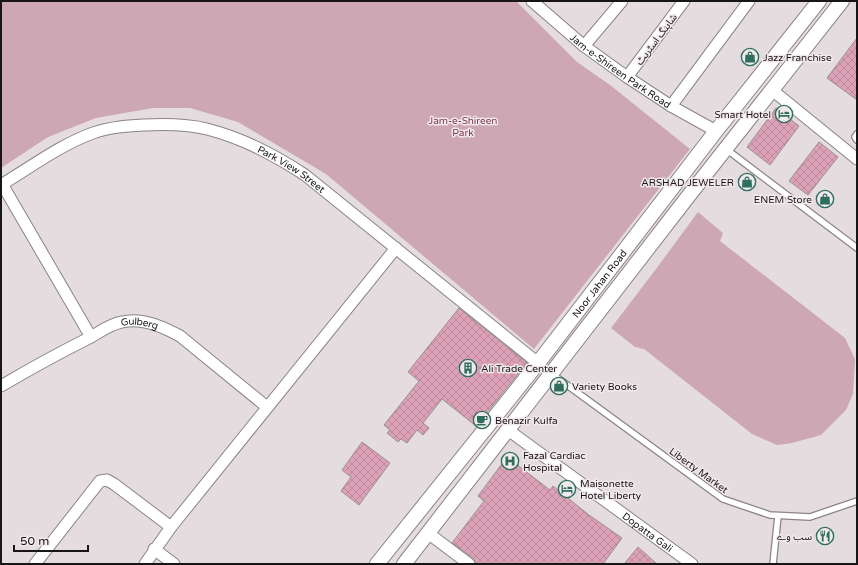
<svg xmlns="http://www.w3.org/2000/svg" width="858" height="565" font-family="'Varela Round','Noto Sans Arabic',sans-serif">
	<defs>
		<pattern id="building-cross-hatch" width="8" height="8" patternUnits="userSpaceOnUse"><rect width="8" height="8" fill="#dca1b6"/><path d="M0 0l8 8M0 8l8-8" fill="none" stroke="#bc8a9c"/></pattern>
	</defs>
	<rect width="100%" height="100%" fill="#e5dcdf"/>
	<g fill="#cda8b4">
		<polygon points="1,1 516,1 577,62 610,85 690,149 534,349 326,174 238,122 190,108 153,108 96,118 48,137 1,168"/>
		<polygon points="698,212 723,233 720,241 845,338 855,359 853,394 846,410 821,435 792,443 777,445 752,434 644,349 635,347 611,328 656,269"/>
	</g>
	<g fill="url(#building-cross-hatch)" stroke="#999193">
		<polygon points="857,38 857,100 827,78"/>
		<polygon points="776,108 799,126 770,165 747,147"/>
		<polygon points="819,142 838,157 808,195 789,181"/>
		<polygon points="459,308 527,363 476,426 442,399 423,423 429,428 423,435 417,430 407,443 401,439 398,442 387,433 390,430 384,425 419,381 408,372"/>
		<polygon points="362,442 390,463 359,505 341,491 351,477 342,470"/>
		<polygon points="507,457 550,490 553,486 589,515 622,538 603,564 476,564 473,558 452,543 484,501 478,496"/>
		<polygon points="638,547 657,564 624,564"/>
	</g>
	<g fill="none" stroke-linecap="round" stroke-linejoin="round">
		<defs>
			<g id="service">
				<polyline points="857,134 855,137 857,140"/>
				<polyline points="726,149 857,248"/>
				<polyline points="552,374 723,499 770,515 810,517 857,501"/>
				<polyline points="773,564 778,516"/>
			</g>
			<g id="minor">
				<path id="s1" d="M532,1L584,46L627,77L671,106L716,131"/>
				<polyline points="584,46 622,1"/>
				<polyline points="627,77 684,1"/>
				<polyline points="772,90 857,159"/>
				<polyline points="671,106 749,1"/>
				<polyline points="2,184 91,337"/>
				<path id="s2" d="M1,185C31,167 60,145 93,133C110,127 127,126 144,125C164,124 187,124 207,129C242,138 275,155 305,175L538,363"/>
				<path id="s3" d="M1,386C30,369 59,353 89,338C100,332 110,324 122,322C141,317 164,327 180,336L267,407"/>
				<path id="s4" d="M508,430L692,564"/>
				<polyline points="428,533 469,564"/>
				<polyline points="154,549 174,564"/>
				<polyline points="35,564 100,481 107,480 114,484 171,527"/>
				<polyline points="145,564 171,527 396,248"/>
			</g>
			<g id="tertiary">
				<path id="s5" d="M377,564L538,363L716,131L819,1"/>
				<polyline points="404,564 690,194 842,1"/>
			</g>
		</defs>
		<use href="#service" stroke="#8b8386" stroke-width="8"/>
		<use href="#minor" stroke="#8b8386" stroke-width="13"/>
		<use href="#tertiary" stroke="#8b8386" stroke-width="16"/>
		<use href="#service" stroke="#fff" stroke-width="5.5"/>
		<use href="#minor" stroke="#fff" stroke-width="11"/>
		<use href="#tertiary" stroke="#fff" stroke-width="14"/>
	</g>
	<defs>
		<symbol id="shop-ring" viewBox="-11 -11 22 22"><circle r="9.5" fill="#f2e9ec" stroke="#2d6e5d" stroke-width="1.5"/><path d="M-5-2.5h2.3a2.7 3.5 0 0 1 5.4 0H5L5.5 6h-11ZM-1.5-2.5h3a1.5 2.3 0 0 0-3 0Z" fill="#2d6e5d"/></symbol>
		<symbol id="hotel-ring" viewBox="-11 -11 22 22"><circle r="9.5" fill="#f2e9ec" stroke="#2d6e5d" stroke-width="1.5"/><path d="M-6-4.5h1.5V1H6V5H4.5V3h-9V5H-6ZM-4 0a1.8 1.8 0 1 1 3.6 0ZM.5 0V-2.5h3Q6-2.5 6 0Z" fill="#2d6e5d"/></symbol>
		<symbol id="building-ring" viewBox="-11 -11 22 22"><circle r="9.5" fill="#f2e9ec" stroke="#2d6e5d" stroke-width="1.5"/><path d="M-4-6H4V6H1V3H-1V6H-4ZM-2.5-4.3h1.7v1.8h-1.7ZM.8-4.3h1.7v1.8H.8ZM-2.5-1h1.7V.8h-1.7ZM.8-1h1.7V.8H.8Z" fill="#2d6e5d"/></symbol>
		<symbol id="cafe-ring" viewBox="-11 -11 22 22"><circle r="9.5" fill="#f2e9ec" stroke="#2d6e5d" stroke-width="1.5"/><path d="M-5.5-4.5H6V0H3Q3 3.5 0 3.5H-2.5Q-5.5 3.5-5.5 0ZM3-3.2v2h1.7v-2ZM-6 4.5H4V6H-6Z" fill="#2d6e5d"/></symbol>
		<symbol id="hospital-ring" viewBox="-11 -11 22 22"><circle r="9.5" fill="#f2e9ec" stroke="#2d6e5d" stroke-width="1.5"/><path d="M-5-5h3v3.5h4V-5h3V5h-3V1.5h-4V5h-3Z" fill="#2d6e5d"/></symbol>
		<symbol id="restaurant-ring" viewBox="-11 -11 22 22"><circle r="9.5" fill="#f2e9ec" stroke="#2d6e5d" stroke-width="1.5"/><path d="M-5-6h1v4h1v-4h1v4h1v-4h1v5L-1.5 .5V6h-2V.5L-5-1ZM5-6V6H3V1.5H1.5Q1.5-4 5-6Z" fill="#2d6e5d"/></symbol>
	</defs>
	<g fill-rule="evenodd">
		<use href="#shop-ring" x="740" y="47" width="20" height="20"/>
		<use href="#hotel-ring" x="774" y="104" width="20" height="20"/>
		<use href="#shop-ring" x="737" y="172" width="20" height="20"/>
		<use href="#shop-ring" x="815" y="189" width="20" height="20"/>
		<use href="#building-ring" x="458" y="358" width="20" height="20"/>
		<use href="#shop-ring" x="549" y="376" width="20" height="20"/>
		<use href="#cafe-ring" x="472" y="410" width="20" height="20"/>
		<use href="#hospital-ring" x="500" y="451" width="20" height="20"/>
		<use href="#hotel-ring" x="557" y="479" width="20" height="20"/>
		<use href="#restaurant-ring" x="815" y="526" width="20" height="20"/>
	</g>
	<g text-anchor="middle" stroke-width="3" stroke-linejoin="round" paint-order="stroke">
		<g font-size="10" fill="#181516" stroke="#f2e9ec">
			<text transform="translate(656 39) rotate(-53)" y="4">شاپنگ اسٹریٹ</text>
			<text dy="4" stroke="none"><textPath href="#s1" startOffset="113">Jam-e-Shireen Park Road</textPath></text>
			<text dy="4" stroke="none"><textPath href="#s2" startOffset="315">Park View Street</textPath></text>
			<text dy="4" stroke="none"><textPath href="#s5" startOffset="358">Noor Jahan Road</textPath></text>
			<text dy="4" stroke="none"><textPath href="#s3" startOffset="155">Gulberg</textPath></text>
			<text transform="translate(699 470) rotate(36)" y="4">Liberty Market</text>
			<text dy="4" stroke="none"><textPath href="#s4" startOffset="173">Dopatta Gali</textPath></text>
		</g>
		<g font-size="10" fill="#181516" stroke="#f2e9ec" text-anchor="start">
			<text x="763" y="61">Jazz Franchise</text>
			<text x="771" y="118" text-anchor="end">Smart Hotel</text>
			<text x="734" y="186" text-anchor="end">ARSHAD JEWELER</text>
			<text x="812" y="203" text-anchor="end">ENEM Store</text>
			<text x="481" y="372">Ali Trade Center</text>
			<text x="572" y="390">Variety Books</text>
			<text x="495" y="424">Benazir Kulfa</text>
			<text x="523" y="459">Fazal Cardiac<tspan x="523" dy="12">Hospital</tspan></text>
			<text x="580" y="487">Maisonette<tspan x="580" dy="12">Hotel Liberty</tspan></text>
			<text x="812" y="540" text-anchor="end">سب وے</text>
		</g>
		<g font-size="10" fill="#7f3854" stroke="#f2e9ec">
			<text x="463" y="124">Jam-e-Shireen<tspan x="463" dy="12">Park</tspan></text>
		</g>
	</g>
	<rect width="858" height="565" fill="none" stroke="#181516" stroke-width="4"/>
	<path d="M14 545v6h74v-6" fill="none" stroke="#181516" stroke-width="2"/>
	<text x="20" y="545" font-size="12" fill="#181516" stroke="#f2e9ec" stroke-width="3" paint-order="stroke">50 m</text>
</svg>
